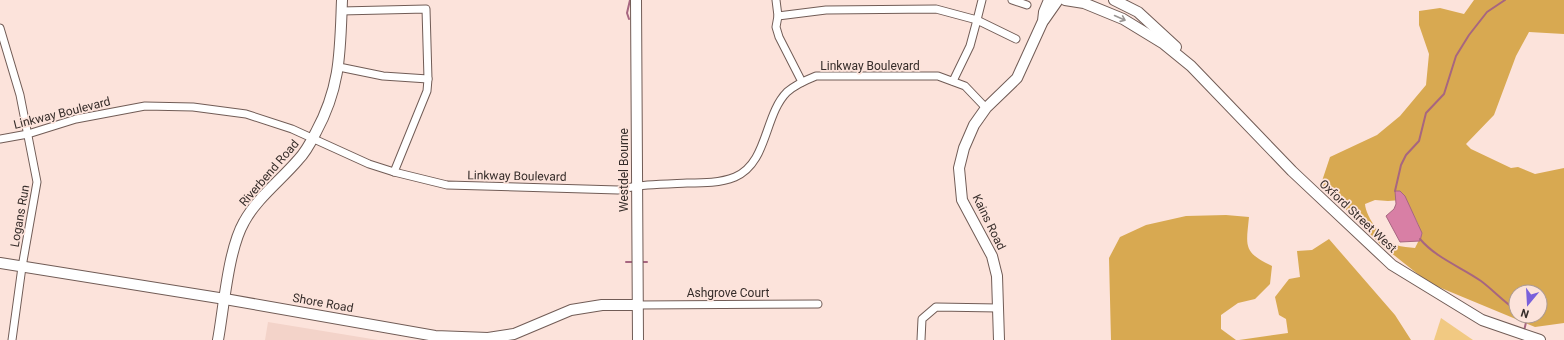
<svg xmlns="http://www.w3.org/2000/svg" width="1564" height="340" font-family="Roboto,sans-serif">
	<rect width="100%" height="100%" fill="#fce3db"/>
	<polygon fill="#f3d3c9" points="268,322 378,340 265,340"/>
	<polygon fill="#f1c982" points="1441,318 1473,340 1434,340"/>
	<g fill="#d8a951" fill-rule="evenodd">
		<path d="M1474,0H1564V34L1529,32L1516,56L1494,115L1466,144L1471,149L1511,168L1518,167L1535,174L1564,168V323L1535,327L1429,283L1380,244L1321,184L1330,157L1377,135L1400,116L1426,85L1429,54L1419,25V11L1440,8L1464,14ZM1375,200L1388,201L1401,200C1412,208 1417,221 1422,234L1415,248C1409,247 1402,247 1396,245C1383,240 1366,218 1365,204ZM1516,292H1540V316H1516Z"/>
		<path d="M1226,215L1249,217C1246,247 1243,252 1272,266L1270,284L1255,299L1238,303L1221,315V329L1236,340H1111L1109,258L1120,237L1146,225L1186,216Z"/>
		<polygon points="1329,239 1395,315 1411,340 1239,340 1288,333 1286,319 1279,315 1275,297 1289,279 1300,277 1297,251 1312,250"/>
	</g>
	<polygon fill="#d87fa5" stroke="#a76680" points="1395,191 1400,191 1405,196 1422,233 1420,241 1400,242 1386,216 1394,209 1396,204"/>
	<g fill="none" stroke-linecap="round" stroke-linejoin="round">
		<g stroke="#a76680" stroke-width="2">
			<polyline points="629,19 627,13 630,0"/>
			<polyline points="1395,191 1401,165 1406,155 1419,141 1426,113 1444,94 1456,56 1469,35 1487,12 1505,0"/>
			<path d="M1420,239C1436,258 1461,267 1481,281C1493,290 1503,301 1516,310"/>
			<polyline points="626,262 635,262"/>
			<polyline points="641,262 647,262"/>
			<polyline points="1524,331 1527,318 1524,316"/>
		</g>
		<defs>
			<g id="street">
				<polyline points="776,0 778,16 826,10 936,9 977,20 982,0"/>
				<polyline points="1012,0 1027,5"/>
				<polyline points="778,16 776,27 779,37 802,82"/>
				<polyline points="0,28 20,95 37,182 22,267 12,340"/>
				<polyline points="339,67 383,76 428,79 426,9 341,11"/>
				<polyline points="953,81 970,46 977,20 1016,39"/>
				<path d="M0,139L28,134L76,119L145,106L193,107L246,114L292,129L369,164L394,172L447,185L618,190C641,184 664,184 687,183C704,183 720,183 735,177C768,163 764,115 787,92C795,85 806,80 816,76H938L965,86L986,108"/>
				<polyline points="394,172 427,91 428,79"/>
				<polyline points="638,305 818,304"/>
				<polyline points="921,340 922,319 936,307 998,308"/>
			</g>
			<g id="secondary">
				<polyline points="636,0 638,340"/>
				<polyline points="1065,0 1084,3 1123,19 1164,44 1191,66 1292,171 1392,265 1482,320 1540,340"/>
				<polyline points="1114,0 1138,12 1176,47"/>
				<polyline points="1044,20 1058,0"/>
				<polyline points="0,263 225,299 435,336 488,338 514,334 571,310 602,305 638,305"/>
				<path d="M218,340C224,307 228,250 244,222C257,198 281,180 298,160C306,152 311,142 316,132C341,86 340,51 342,0"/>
				<polyline points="999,340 997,276 992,256 962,200 959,168 964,148 974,125 986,108 1017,78 1043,21 1044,12 1049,0"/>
			</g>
		</defs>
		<use href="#street" stroke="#715c56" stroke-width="9"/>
		<use href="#secondary" stroke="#715c56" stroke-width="12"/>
		<use href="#street" stroke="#fff" stroke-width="7"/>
		<use href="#secondary" stroke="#fff" stroke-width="10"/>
	</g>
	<defs><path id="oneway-shaft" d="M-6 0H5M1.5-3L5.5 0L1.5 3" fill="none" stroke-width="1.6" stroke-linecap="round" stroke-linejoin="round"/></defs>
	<use stroke="#9a9694" href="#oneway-shaft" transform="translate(1120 18) rotate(24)"/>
	<g text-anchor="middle" stroke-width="3.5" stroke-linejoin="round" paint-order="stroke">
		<g font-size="12" fill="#352c29" stroke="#fce3db">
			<text x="870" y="70">Linkway Boulevard</text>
			<text transform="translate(62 113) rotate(-14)" y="4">Linkway Boulevard</text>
			<text transform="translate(624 170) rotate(-90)" y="4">Westdel Bourne</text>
			<text transform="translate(269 173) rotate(-49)" y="4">Riverbend Road</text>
			<text transform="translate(517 176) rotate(1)" y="4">Linkway Boulevard</text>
			<text transform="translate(20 216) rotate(-80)" y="4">Logans Run</text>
			<text transform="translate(1358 216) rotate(43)" y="4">Oxford Street West</text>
			<text transform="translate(989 222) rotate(64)" y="4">Kains Road</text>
			<text x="728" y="297">Ashgrove Court</text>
			<text transform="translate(323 303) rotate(10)" y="4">Shore Road</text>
		</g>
	</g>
	<g transform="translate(1528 304) rotate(198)"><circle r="19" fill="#fce3db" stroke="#ac9a94"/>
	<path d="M0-3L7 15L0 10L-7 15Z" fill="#7960db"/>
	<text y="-6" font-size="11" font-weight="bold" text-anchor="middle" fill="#352c29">N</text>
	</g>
</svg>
